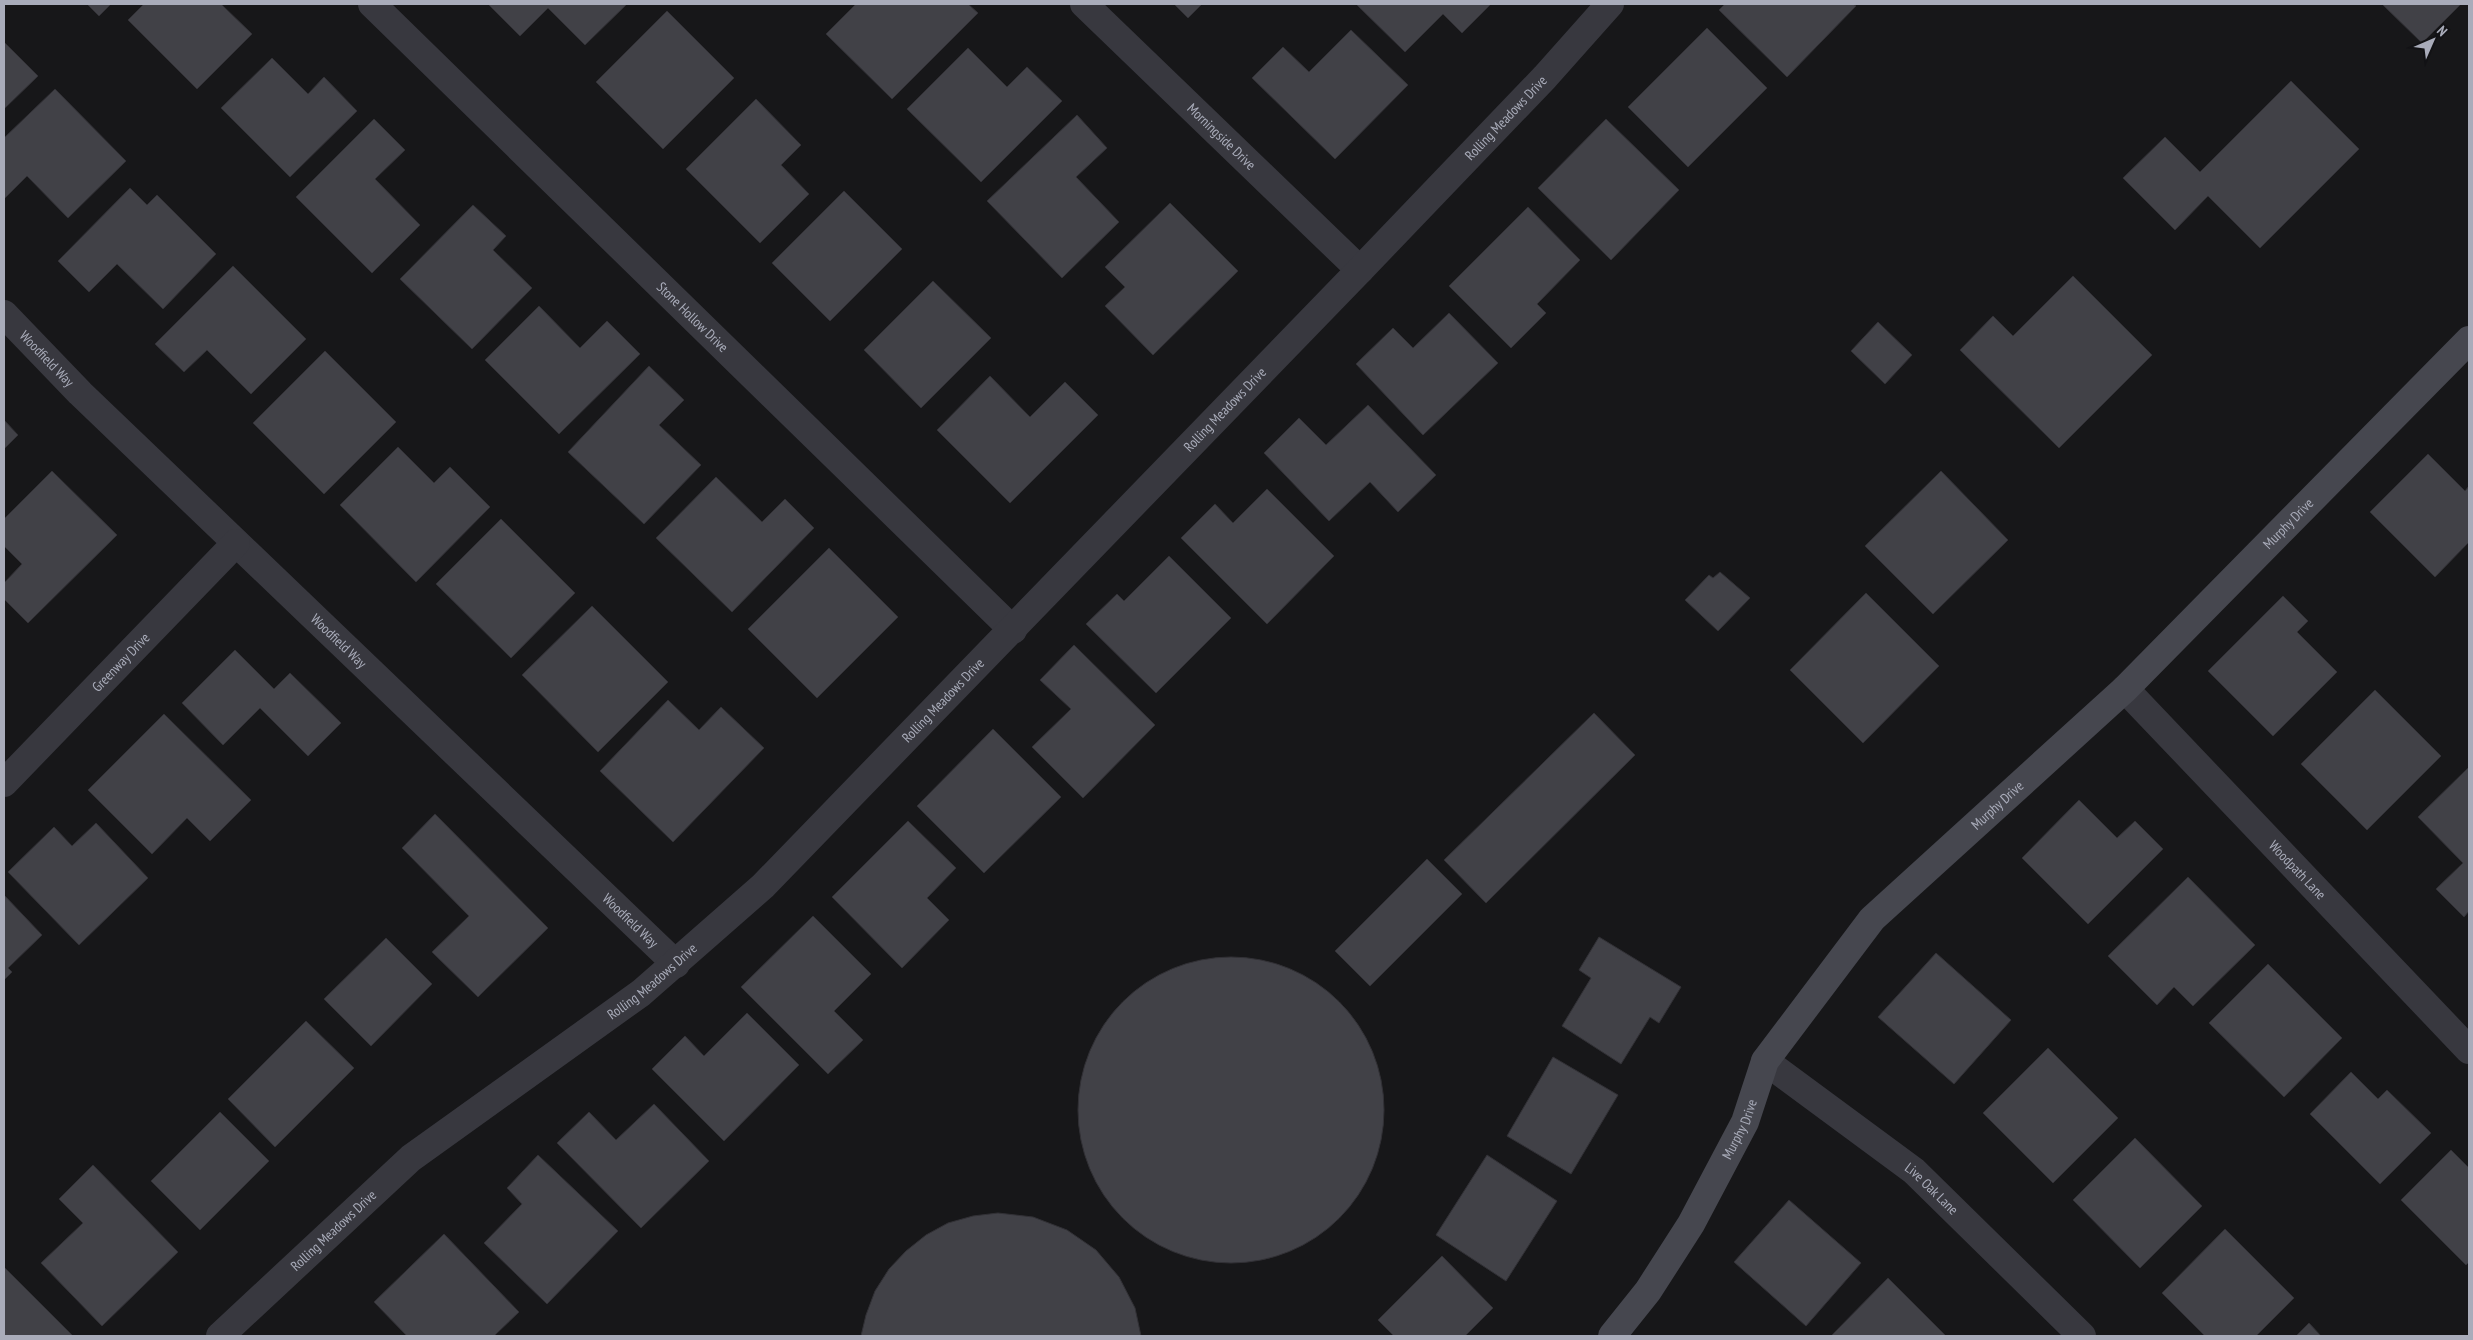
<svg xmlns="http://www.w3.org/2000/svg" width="2473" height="1340" font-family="'PT Sans Narrow',sans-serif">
	<rect width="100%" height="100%" fill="#171719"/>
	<g fill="#414147" stroke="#323136">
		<polygon points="87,4 111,4 99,16"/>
		<polygon points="144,4 221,4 252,34 197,89 128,20"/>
		<polygon points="488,4 627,4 585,45 548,8 520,36"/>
		<polygon points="856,4 968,4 978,13 892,99 826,34"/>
		<polygon points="1174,4 1202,4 1188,18"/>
		<polygon points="1356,4 1491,4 1462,33 1443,14 1405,52"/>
		<polygon points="1725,4 1853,4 1856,6 1787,77 1719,10"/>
		<polygon points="2382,4 2461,4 2422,43"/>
		<polygon points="667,11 734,78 663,149 596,82"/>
		<polygon points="1707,28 1767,88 1688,167 1628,107"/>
		<polygon points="1351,30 1408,85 1335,159 1252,78 1283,47 1309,72"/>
		<polygon points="4,42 38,76 4,109"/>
		<polygon points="968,48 1007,87 1027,67 1062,101 981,182 907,109"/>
		<polygon points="272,58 308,94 324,77 357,111 290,177 221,108"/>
		<polygon points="2291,81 2359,149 2260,248 2208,196 2175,230 2123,178 2165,137 2200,172"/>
		<polygon points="55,89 126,161 68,218 27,176 4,199 4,138"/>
		<polygon points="756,99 801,145 781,165 809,194 760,243 686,169"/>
		<polygon points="1077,115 1107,148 1076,177 1119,222 1062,278 987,201"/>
		<polygon points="374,119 405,150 375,179 420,225 372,273 296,197"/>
		<polygon points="1606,119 1679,190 1611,260 1538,188"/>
		<polygon points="130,188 147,205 157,195 216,254 163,309 117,264 89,292 58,261"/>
		<polygon points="844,191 902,249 830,321 772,263"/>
		<polygon points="1170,203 1238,271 1153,355 1105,306 1125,287 1105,267"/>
		<polygon points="473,205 506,236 493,250 532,288 472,349 400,279"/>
		<polygon points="1528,207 1580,260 1537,304 1546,313 1511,348 1449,286"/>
		<polygon points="233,266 306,339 251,394 207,350 184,372 155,344"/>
		<polygon points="2073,276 2152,355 2059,448 1960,350 1993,316 2013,336"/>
		<polygon points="933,281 991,338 921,408 864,350"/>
		<polygon points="539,306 580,348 607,321 640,354 559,434 485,360"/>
		<polygon points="1449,313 1498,363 1423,435 1356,364 1393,328 1413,348"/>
		<polygon points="1878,322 1912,355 1885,384 1851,351"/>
		<polygon points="325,351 396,422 324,494 253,423"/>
		<polygon points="649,366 684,400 659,425 701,465 644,524 568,452"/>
		<polygon points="990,376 1030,417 1065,382 1098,415 1010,503 937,430"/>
		<polygon points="1368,405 1436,475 1398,512 1370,482 1329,521 1264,453 1299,418 1326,445"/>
		<polygon points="4,420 18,435 4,449"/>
		<polygon points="398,447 434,483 450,467 490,507 416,582 340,505"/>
		<polygon points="2428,454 2465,491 2469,486 2469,542 2435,577 2370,512"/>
		<polygon points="52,471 117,535 28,623 4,599 4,583 22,564 4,546 4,519"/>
		<polygon points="1941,471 2008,540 1933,614 1865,546"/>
		<polygon points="716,477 762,522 785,499 814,528 732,612 656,538"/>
		<polygon points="1267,489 1334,556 1267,624 1181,538 1215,504 1233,523"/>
		<polygon points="501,519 575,593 511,658 436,584"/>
		<polygon points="829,548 898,617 817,698 748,629"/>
		<polygon points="1169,556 1231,618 1156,693 1086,624 1117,594 1124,601"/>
		<polygon points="1720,572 1750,598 1718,631 1685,600 1709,575 1713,578"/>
		<polygon points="1866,593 1939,666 1863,743 1790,670"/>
		<polygon points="2283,596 2308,621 2297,632 2337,672 2273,736 2208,671"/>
		<polygon points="592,606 668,682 598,752 522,675"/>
		<polygon points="1074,645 1155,725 1083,798 1032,747 1071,709 1040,680"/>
		<polygon points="235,650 274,689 290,673 341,723 308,756 260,708 223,745 182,703"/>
		<polygon points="2375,690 2441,756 2367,830 2301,764"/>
		<polygon points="668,700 699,730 721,707 764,748 673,842 600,771"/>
		<polygon points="1594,713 1635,755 1486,903 1444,860"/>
		<polygon points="164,714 251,800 210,841 187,818 152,854 88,790"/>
		<polygon points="993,729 1061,797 984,873 917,806"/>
		<polygon points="2469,767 2469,911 2464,917 2436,889 2463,863 2418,817"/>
		<polygon points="2079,800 2117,838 2135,821 2163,849 2088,924 2022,858"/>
		<polygon points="435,814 548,928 478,997 432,952 469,916 402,848"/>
		<polygon points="908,821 956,868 927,898 949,920 902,968 832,897"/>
		<polygon points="96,823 148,878 79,945 8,872 54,827 72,846"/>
		<polygon points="1427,859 1462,894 1370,986 1335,951"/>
		<polygon points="2188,877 2255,945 2193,1006 2174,987 2157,1005 2108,956"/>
		<polygon points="4,895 42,935 8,968 12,972 4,980"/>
		<polygon points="813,916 871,974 834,1011 863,1040 828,1074 741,987"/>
		<polygon points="1599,937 1681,987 1659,1023 1650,1017 1621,1064 1562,1026 1591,978 1579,970"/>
		<polygon points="386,938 432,984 371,1046 324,999"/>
		<polygon points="1936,953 2011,1020 1954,1084 1878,1017"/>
		<circle cx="1231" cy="1110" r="153"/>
		<polygon points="2268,964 2342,1038 2284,1097 2209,1023"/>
		<polygon points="747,1013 799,1065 724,1141 652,1069 685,1036 704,1056"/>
		<polygon points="306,1021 354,1068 275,1147 228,1099"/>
		<polygon points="2048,1048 2118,1118 2053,1183 1983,1113"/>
		<polygon points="1553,1057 1618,1095 1571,1174 1507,1136"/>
		<polygon points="2351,1072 2378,1099 2387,1090 2431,1133 2380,1184 2310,1114"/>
		<polygon points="654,1104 709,1161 641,1228 557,1143 589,1112 616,1140"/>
		<polygon points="220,1112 269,1161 200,1230 151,1181"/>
		<polygon points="2135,1138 2202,1206 2140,1268 2073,1200"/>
		<polygon points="2451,1150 2469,1168 2469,1262 2466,1265 2401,1200"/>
		<polygon points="538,1155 618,1231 547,1304 484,1243 522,1204 507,1188"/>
		<polygon points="1487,1155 1557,1201 1506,1281 1436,1235"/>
		<polygon points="93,1165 178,1252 102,1326 41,1263 83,1223 59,1199"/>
		<polygon points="1789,1200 1861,1263 1806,1326 1734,1262"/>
		<polygon points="998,1213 1033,1217 1067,1230 1096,1250 1119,1277 1135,1308 1141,1336 861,1336 866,1315 875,1291 889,1269 906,1251 926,1235 948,1223 973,1216"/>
		<polygon points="2225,1229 2294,1298 2256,1336 2205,1336 2162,1293"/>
		<polygon points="444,1234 519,1312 494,1336 407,1336 374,1302"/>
		<polygon points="1442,1256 1493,1308 1465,1336 1394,1336 1378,1320"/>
		<polygon points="4,1267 72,1335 71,1336 4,1336"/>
		<polygon points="1888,1278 1946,1336 1831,1336"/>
		<polygon points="2309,1323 2321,1336 2296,1336"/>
	</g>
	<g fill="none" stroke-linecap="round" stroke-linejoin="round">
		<g stroke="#38383f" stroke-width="28">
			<path id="s1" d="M372,4L1013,630"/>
			<path id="s2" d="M1084,4L1360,270"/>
			<path id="s3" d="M4,314L80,393L676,964"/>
			<path id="s4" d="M2125,689L2469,1050"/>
			<path id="s5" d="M4,783L236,543"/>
			<path id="s6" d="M1765,1061L1914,1171L2082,1336"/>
			<path id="s7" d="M220,1336L411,1158L641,993L763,886L1360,270L1545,77L1610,4"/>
		</g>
		<path stroke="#46474f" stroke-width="28" id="s8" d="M1612,1336L1648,1291L1691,1224L1745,1122L1765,1061L1872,919L2125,689L2469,340"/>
	</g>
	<g text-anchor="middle" stroke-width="4" stroke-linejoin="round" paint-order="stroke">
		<g font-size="14" fill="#a9acba" stroke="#121215">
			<text dy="5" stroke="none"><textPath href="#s7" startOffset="1775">Rolling Meadows Drive</textPath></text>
			<text dy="5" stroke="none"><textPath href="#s2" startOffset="191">Morningside Drive</textPath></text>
			<text dy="5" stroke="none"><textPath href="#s1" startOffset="448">Stone Hollow Drive</textPath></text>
			<text dy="5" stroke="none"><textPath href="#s3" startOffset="62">Woodfield Way</textPath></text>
			<text dy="5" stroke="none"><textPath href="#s7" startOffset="1370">Rolling Meadows Drive</textPath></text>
			<text dy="5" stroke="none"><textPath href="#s8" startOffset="1069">Murphy Drive</textPath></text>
			<text dy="5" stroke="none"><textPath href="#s3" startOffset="468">Woodfield Way</textPath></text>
			<text dy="5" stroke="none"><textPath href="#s5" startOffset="168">Greenway Drive</textPath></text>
			<text dy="5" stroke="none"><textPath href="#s7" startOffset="965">Rolling Meadows Drive</textPath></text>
			<text dy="5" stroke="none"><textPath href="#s8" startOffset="664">Murphy Drive</textPath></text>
			<text dy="5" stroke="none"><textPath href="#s4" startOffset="250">Woodpath Lane</textPath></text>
			<text dy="5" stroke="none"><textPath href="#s3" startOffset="872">Woodfield Way</textPath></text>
			<text dy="5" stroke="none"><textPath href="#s7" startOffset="560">Rolling Meadows Drive</textPath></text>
			<text dy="5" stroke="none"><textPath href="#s8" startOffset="244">Murphy Drive</textPath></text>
			<text dy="5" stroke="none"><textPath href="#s6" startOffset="210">Live Oak Lane</textPath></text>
			<text dy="5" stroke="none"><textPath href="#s7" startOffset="155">Rolling Meadows Drive</textPath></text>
		</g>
	</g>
	<rect width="2473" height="1340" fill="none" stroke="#a9acba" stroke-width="10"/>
	<g transform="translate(2433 40) rotate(45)" stroke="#121215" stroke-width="4" paint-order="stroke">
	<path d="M0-4L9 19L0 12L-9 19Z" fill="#a9acba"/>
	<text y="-8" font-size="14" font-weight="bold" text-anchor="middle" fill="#a9acba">N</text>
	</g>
</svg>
